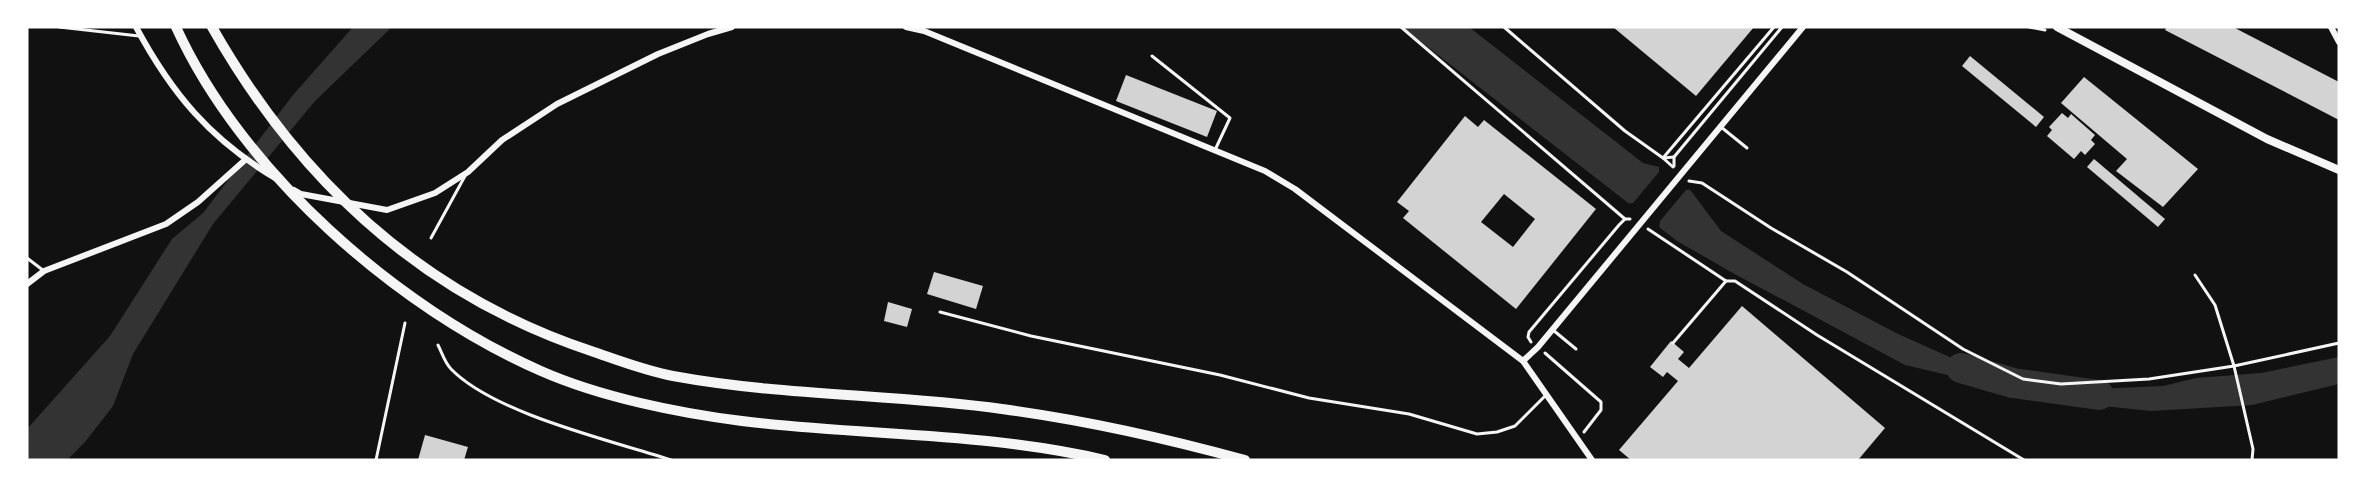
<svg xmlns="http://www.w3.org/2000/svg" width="2366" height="487" font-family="'Open Sans',sans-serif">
	<rect width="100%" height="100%" fill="#111"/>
	<g fill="#333">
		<polygon points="353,27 392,27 315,101 213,224 133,354 113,406 85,442 67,460 27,460 27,429 110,336 172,239 203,213 293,95"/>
		<polygon points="1402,27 1469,27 1643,163 1667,169 1688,187 1721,231 1803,284 1896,333 2028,392 2163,386 2196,378 2261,373 2339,357 2339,384 2252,405 2152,411 2063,402 1905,365 1731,272 1677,241"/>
	</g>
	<polygon fill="#111" points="1659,164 1668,167 1693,189 1686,190 1660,221 1659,231 1625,204 1633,203 1659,172"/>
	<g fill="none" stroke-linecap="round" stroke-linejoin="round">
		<polyline stroke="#333" stroke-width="30" points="1961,368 2013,383 2099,395"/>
	</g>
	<g fill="#d3d3d3" fill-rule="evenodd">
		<polygon points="1613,27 1754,27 1696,96"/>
		<polygon points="2167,27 2233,27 2339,82 2339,120 2165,30"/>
		<polygon points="1970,56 2044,117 2036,127 1962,66"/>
		<polygon points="1126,75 1217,111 1207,137 1116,101"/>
		<polygon points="2084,77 2198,169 2163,207 2116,171 2127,159 2061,103"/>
		<polygon points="2062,113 2068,118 2071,114 2095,135 2091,140 2095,144 2085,155 2081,151 2074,159 2047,136 2052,130 2049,127"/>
		<path d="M1465,116L1478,127L1484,120L1596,209L1516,309L1403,218L1409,211L1397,202ZM1504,194L1535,219L1513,247L1481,222Z"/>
		<polygon points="2094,159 2165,219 2158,227 2087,167"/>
		<polygon points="934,272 983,286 976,309 927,294"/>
		<polygon points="888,302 912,309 907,327 884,321"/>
		<polygon points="1742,306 1885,428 1858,460 1631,460 1619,450 1678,381 1667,372 1663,377 1650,367 1671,341 1684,352 1678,359 1689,368"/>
		<polygon points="425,435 468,447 464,460 418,460"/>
	</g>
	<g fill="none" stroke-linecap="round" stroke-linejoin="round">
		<g stroke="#f5f5f5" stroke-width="3">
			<polyline points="1401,27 1625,219"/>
			<polyline points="1504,27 1625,131 1663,158 1674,157"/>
			<polyline points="2029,27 2045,30"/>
			<polyline points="1674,166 1674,157 1782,27"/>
			<polyline points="1673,167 1663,158 1774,27"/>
			<polyline points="1689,181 1702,183 1771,228 1847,272 1963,349 2023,379 2061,384 2149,379 2234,366 2339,343"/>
			<polyline points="1648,229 1726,281"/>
			<polyline points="2195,275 2215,305 2234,366 2253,449 2252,460"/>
			<polyline points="1531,342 1528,337 1529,332 1619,225 1625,219 1630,219"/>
			<polyline points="1673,343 1726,281 1735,281 1817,335 2024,460"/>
			<polyline points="1545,353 1601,402 1601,410 1584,432"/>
		</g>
		<g stroke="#f5f5f5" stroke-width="3">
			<polyline points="59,27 139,36"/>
			<polyline points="1152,56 1230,118 1215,150"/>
			<polyline points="1721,127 1747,148"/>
			<polyline points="431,238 465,176"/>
			<polyline points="27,258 44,271"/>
			<polyline points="940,312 1031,336 1220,375 1309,398 1409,414 1477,434 1497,432 1515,426 1545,396"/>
			<polyline points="1553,330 1576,349"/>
			<path d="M438,345C442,353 445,363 451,369C495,414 610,440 671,460"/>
			<polyline points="376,460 405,323"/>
		</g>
		<g stroke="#f5f5f5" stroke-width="6">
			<path d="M136,27C172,94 210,139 275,178"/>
			<polyline points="906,27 924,31 1265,171 1295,189 1523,361 1592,460"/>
			<polyline points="2331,27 2339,42"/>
			<polyline points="294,190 301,194 387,210 435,193 468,172 502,140 557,104 658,54 708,34 732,27"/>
			<polyline points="27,284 44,271 166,224 198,202 245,160"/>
			<polyline points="1523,361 1538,347 1803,27"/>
		</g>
		<polyline stroke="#f5f5f5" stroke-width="8" points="2057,27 2267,139 2339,170"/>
		<g stroke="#f5f5f5" stroke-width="10">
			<path d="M176,27C242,172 397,308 541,371C600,397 678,413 742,421C862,436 986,432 1105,460"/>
			<path d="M212,27C300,182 423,296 594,352C620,361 646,371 673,376C782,396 893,394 1002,409C1085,420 1165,438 1245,460"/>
		</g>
	</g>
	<rect width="2366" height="487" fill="none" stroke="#ffffff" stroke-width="57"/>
</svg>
